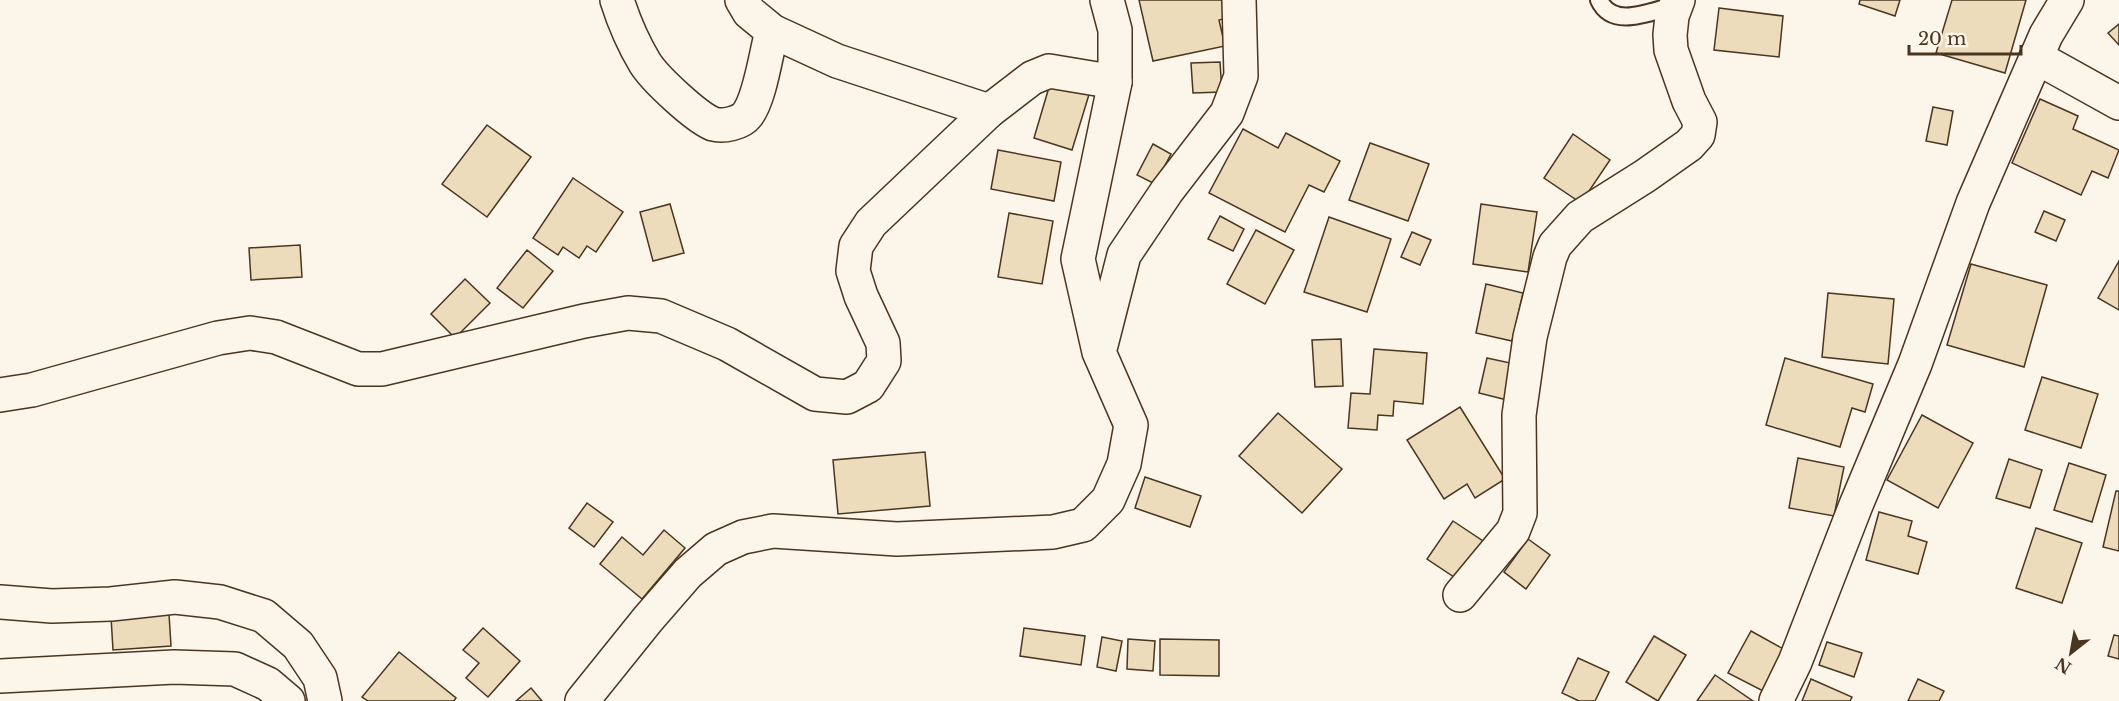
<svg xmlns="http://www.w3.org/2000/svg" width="2119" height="701" font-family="'Libre Baskerville',serif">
	<rect width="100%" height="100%" fill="#fbf6e9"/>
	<g fill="#ecdcbc" stroke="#4a3520" stroke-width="1.5">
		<polygon points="1139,0 1230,0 1233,17 1219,20 1225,46 1153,61"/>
		<polygon points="1860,0 1900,0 1895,16 1859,4"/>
		<polygon points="1952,0 2026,0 2005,73 1936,53"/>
		<polygon points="1719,8 1783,16 1779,57 1714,50"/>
		<polygon points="2119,24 2119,45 2108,33"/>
		<polygon points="1220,62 1222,92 1193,93 1191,63"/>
		<polygon points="1052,77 1091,88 1072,150 1034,138"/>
		<polygon points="2040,99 2078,116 2073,129 2119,150 2108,178 2092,171 2081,195 2012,163"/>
		<polygon points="1933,107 1953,111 1947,145 1926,141"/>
		<polygon points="487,125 531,157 487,217 442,184"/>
		<polygon points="1243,129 1278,148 1286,133 1340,161 1324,192 1309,185 1285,232 1209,193"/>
		<polygon points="1573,134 1610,160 1581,203 1544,178"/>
		<polygon points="1370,143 1429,164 1408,221 1349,200"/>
		<polygon points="1153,144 1171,154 1155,184 1137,175"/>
		<polygon points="998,150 1061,162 1054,201 991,189"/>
		<polygon points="573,178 623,212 596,252 587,246 579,258 563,247 558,255 533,238"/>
		<polygon points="670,204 684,253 653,261 640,212"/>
		<polygon points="1481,204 1537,212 1528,272 1473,264"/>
		<polygon points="2044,211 2065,220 2056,241 2035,232"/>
		<polygon points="1009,213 1053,221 1042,284 998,277"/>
		<polygon points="1220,216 1244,229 1233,251 1208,239"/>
		<polygon points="1329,217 1391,239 1367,312 1304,292"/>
		<polygon points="1256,230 1294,250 1265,304 1227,284"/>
		<polygon points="1412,232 1431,240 1420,265 1401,257"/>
		<polygon points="300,245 302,277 251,280 249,248"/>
		<polygon points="527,250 553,271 523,308 497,288"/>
		<polygon points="2119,261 2119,310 2098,298"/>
		<polygon points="1971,264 2047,285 2024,367 1947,345"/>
		<polygon points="465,279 490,303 455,338 431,314"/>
		<polygon points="1486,284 1523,293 1512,341 1476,333"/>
		<polygon points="1828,293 1894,299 1888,364 1822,357"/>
		<polygon points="1341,339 1343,386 1315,387 1312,340"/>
		<polygon points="1374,349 1427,353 1423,404 1394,401 1393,416 1378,415 1377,430 1348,428 1351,393 1370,394"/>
		<polygon points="1487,358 1515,364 1507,400 1479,393"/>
		<polygon points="1785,358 1873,384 1865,412 1852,408 1840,447 1766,425"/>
		<polygon points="2042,377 2098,394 2081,448 2025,430"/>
		<polygon points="1460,407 1505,479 1475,498 1467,484 1444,499 1407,440"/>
		<polygon points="1278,413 1342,469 1302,513 1239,456"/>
		<polygon points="1922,415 1973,443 1938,508 1887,480"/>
		<polygon points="925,452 930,506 838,514 833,460"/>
		<polygon points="1798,458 1844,467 1834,516 1789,508"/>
		<polygon points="2009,459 2042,470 2030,508 1996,498"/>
		<polygon points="2069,463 2106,475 2092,522 2054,510"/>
		<polygon points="1145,477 1201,496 1190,527 1135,508"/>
		<polygon points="2116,491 2119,491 2119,551 2103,547"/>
		<polygon points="587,503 613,522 594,547 569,528"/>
		<polygon points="1879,512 1912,521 1908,536 1927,542 1918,574 1866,560"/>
		<polygon points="1453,521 1483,541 1457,579 1427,559"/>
		<polygon points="2036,528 2082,543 2062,603 2016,588"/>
		<polygon points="664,530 685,548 642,599 600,564 622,537 643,555"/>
		<polygon points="1528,539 1550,555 1526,589 1504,572"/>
		<polygon points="169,614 171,646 113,650 111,617"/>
		<polygon points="483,628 520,661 488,697 466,678 479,663 463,650"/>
		<polygon points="1024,628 1085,636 1081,665 1020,656"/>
		<polygon points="1751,631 1787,651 1765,692 1728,673"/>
		<polygon points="2114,635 2119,636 2119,659 2108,656"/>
		<polygon points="1654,636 1686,655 1658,701 1626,682"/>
		<polygon points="1102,637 1122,641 1116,671 1097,667"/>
		<polygon points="1128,639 1155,641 1153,671 1127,669"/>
		<polygon points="1160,639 1219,640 1219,676 1160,675"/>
		<polygon points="1827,642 1862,653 1854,677 1819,665"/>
		<polygon points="399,652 456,698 454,701 368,701 362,697"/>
		<polygon points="1578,658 1609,672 1595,701 1579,701 1562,693"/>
		<polygon points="1715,675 1753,701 1697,701"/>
		<polygon points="1811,679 1852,697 1850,701 1802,701"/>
		<polygon points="1918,679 1944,691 1939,701 1908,701"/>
		<polygon points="531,688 542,701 516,701"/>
	</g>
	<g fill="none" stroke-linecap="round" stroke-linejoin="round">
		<defs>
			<path id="service" d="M1599,0C1613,30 1651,11 1676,5"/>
			<g id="minor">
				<path d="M617,0C624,22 633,43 645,63C655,79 696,117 713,124C723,127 741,123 747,115C760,99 766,53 772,31"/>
				<polyline points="742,0 749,12 772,31 837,61 989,111"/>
				<polyline points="2036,57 2119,103"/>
				<polyline points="1101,345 1124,255 1167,191 1227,113 1241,76 1239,0"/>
				<polyline points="0,395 32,390 218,338 250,333 276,337 358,369 382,369 584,321 628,313 661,316 727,344 815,394 847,397 868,386 884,361 883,343 861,296 853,271 856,246 871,223 989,111 1032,78 1049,71 1115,82"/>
				<polyline points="1460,595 1513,531 1520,513 1519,415 1530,337 1550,257 1555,245 1580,217 1645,176 1689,145 1698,135 1700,122 1689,101 1671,50 1670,35 1672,16 1678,0"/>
				<polyline points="0,602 52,606 111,604 175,597 220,602 264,616 298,645 320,678 325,701"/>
				<polyline points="0,676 174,667 235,669 268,684 288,701"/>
				<polyline points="582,701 648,619 688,573 716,549 743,537 773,531 897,539 1053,532 1083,525 1108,500 1124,464 1131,425 1099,352 1078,259 1115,82 1115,30 1107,0"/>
				<polyline points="1776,701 1795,662 1856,505 1915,364 1973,203 2046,35 2067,0"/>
			</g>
		</defs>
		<use href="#service" stroke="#4a3520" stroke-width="20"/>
		<use href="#minor" stroke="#4a3520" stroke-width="36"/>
		<use href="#service" stroke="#fbf6e9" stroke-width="16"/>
		<use href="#minor" stroke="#fbf6e9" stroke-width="33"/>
	</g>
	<g transform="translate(2071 653) rotate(211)" stroke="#fbf6e9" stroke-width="4.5" paint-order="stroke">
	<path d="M0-4.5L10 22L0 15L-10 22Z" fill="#4a3520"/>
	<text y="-9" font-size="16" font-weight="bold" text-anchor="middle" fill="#4a3520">N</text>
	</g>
	<path d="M1909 45v9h112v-9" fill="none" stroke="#4a3520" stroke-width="3"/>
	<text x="1918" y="45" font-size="18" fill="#4a3520" stroke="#fbf6e9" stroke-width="4.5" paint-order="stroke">20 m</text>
</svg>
